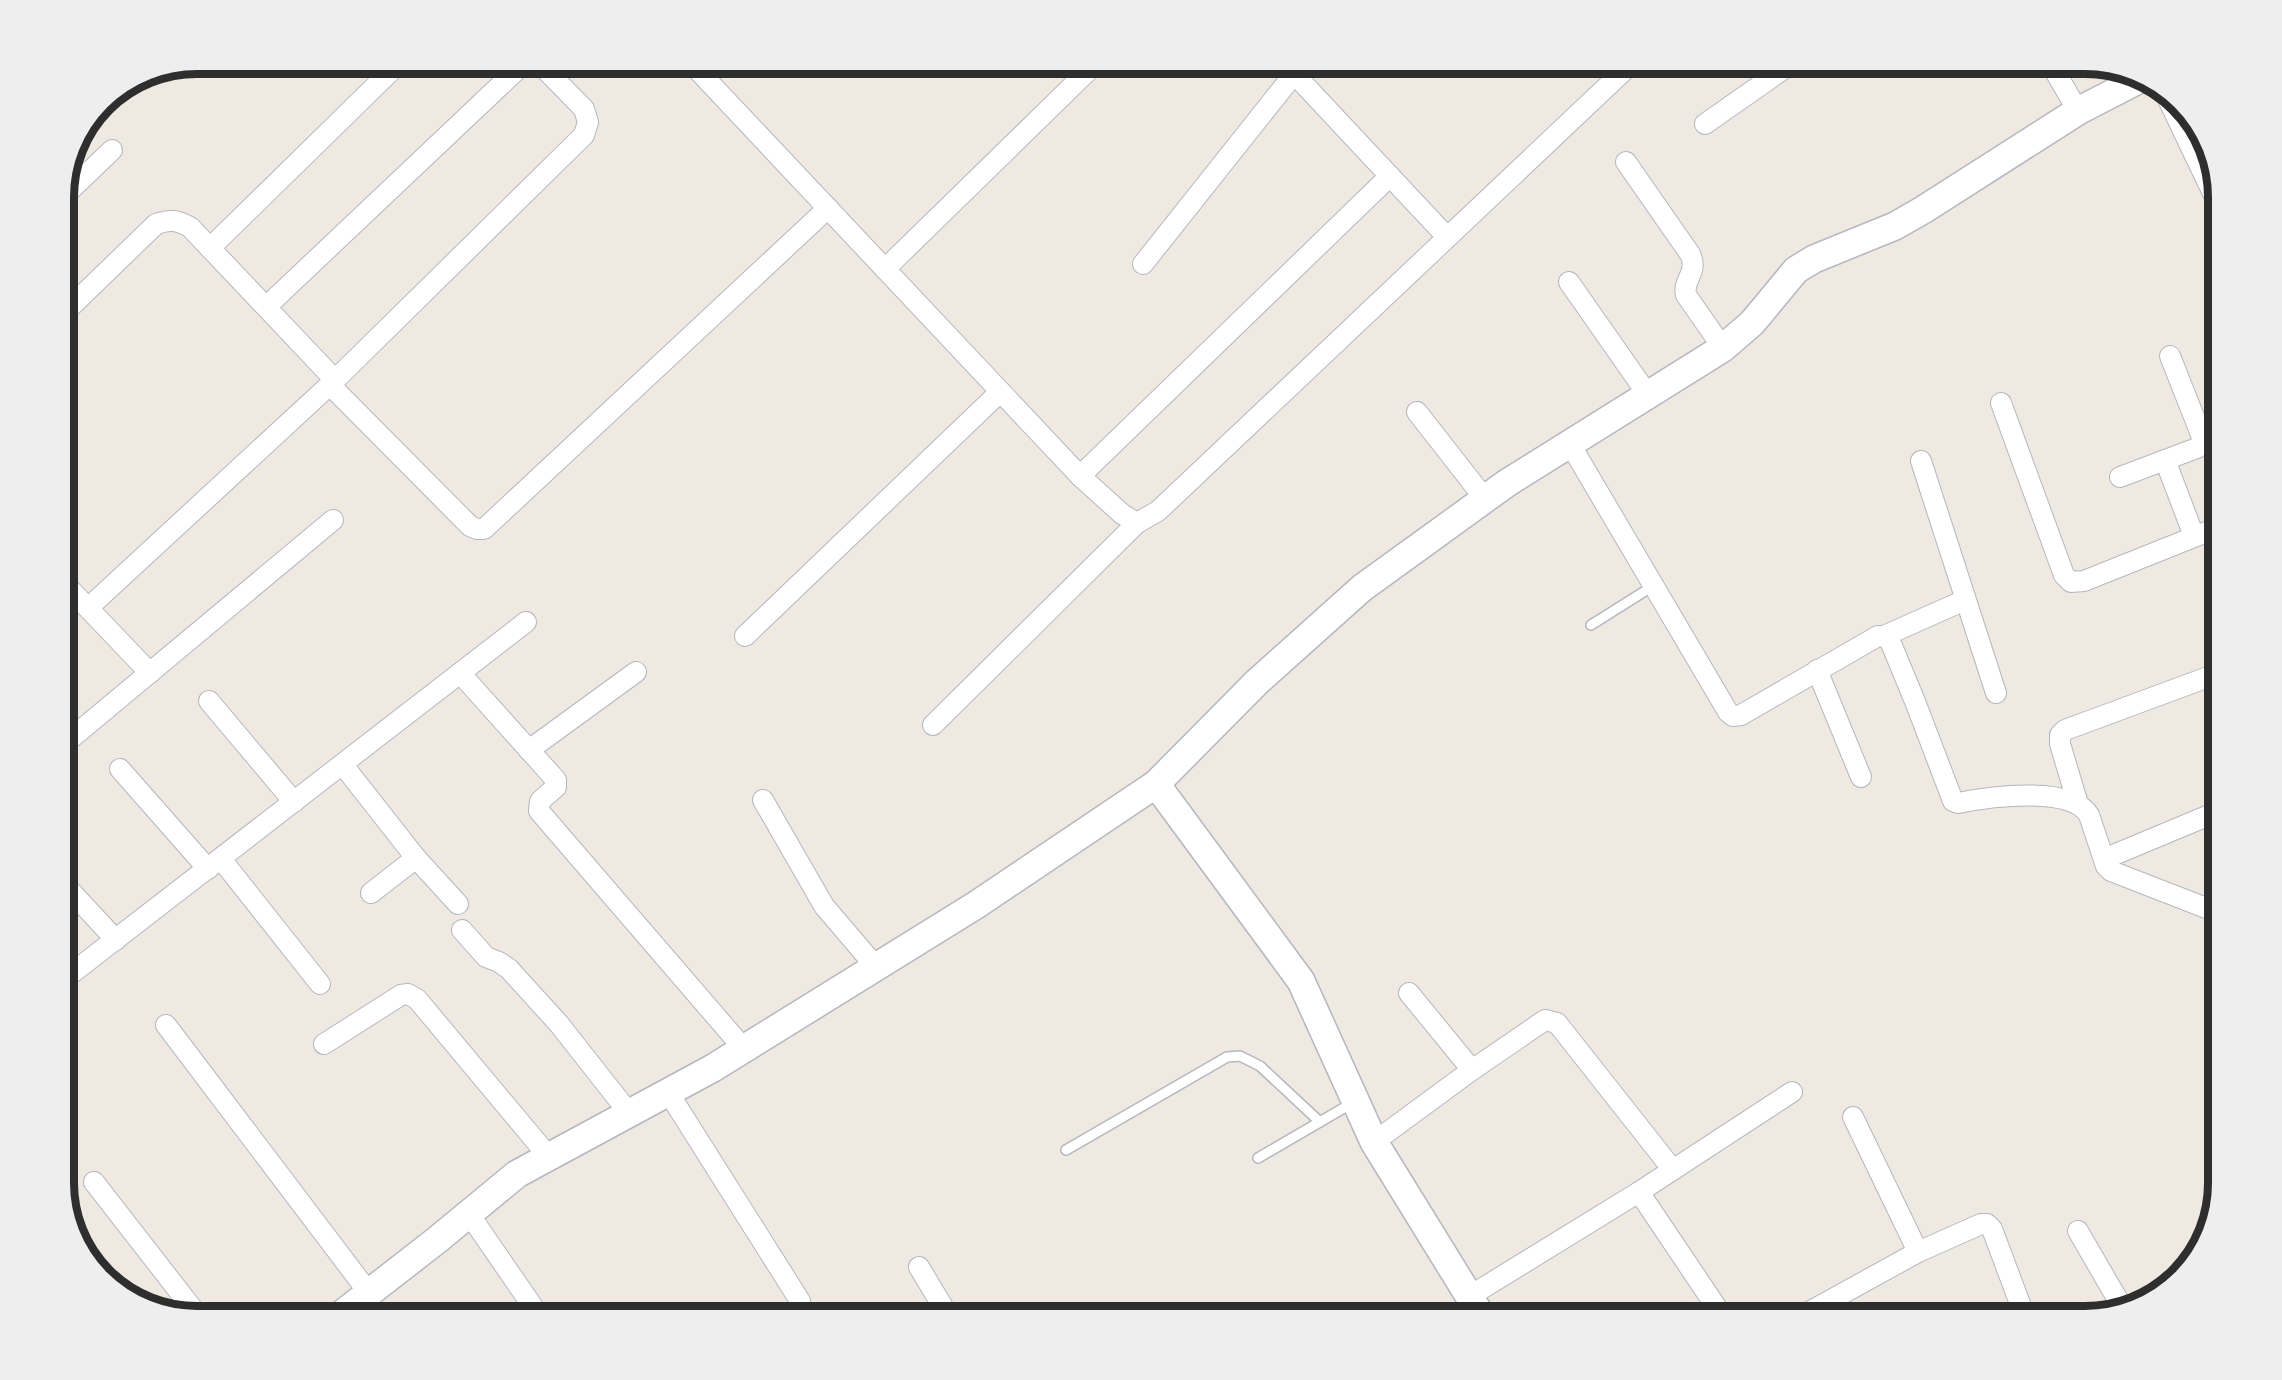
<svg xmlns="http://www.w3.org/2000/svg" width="2282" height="1380" font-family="'Asap Condensed',sans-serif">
	<rect width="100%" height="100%" fill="#efe9e1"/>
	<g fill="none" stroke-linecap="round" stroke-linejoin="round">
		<defs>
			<g id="lane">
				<polyline points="1591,625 1653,586"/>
				<polyline points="1066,1150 1227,1057 1240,1056 1260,1066 1320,1122"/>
				<polyline points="1258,1158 1354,1102"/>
			</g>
			<g id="street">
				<polyline points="691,63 1080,476 1122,514 1137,523 1158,511 1632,63"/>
				<polyline points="1284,63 1447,237"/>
				<polyline points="2050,63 2078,111"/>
				<polyline points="2165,93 2219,206"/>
				<polyline points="1705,124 1792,63"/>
				<path d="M1626,162L1690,254C1699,273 1682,280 1686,295L1723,348"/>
				<polyline points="63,197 112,150"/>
				<polyline points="210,248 399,63"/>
				<polyline points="1143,264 1294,74"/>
				<polyline points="885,269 1096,63"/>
				<polyline points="1569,282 1648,395"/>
				<polyline points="266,307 524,63"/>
				<path d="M63,314L156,224C170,219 177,220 190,227L335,380"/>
				<polyline points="330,385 470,526 477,529 484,529 828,208"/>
				<polyline points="2001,403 2064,575 2071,582 2084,581 2219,527"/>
				<polyline points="1417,412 1485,499"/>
				<path d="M1570,444L1728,712L1733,716L1741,715L1878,636H1884L1890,641L1916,704L1953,801L1958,803C1988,797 2070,785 2089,815L2106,866L2111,871L2219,913"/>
				<polyline points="2165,460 2194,536"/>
				<polyline points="1921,461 1996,693"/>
				<polyline points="1080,476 1390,176"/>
				<polyline points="2120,477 2197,448 2201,444 2202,437 2170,356"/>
				<polyline points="63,582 150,673"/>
				<polyline points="88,608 335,380 584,135 588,122 584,109 539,63"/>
				<polyline points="745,636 1000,392"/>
				<polyline points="1884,636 1965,600"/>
				<polyline points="1817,670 1861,777"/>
				<polyline points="460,673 556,780 556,787 540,801 539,811 744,1049"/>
				<polyline points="209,701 294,802"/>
				<polyline points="933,725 1137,523"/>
				<polyline points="63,745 333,520"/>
				<polyline points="529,750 636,672"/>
				<polyline points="343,765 416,858 458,904"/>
				<polyline points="120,769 208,869"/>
				<polyline points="763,800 824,906 876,967"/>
				<polyline points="2078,804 2060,744 2060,735 2065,730 2219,673"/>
				<polyline points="221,859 320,984"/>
				<polyline points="2104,859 2219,811"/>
				<polyline points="63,883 116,940"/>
				<polyline points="371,893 416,858"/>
				<polyline points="462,930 486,957 499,962 509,969 559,1024 629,1113"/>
				<polyline points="63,980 526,622"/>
				<polyline points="1409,993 1472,1070"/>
				<polyline points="166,1025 369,1293"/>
				<polyline points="324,1044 401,995 408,994 417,999 549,1157"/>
				<polyline points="668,1092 800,1301"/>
				<polyline points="1853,1117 1918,1252"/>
				<polyline points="1374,1142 1472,1070 1545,1020 1557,1023 1673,1170"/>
				<polyline points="94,1182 199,1317"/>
				<polyline points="1639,1192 1723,1317"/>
				<polyline points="469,1214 540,1317"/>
				<polyline points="2078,1231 2122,1307"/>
				<polyline points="919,1267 949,1317"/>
				<polyline points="1470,1296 1639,1192 1792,1092"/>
				<polyline points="1800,1317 1918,1252 1981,1224 1987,1224 1992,1229 2025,1317"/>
			</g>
			<g id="secondary">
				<polyline points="1156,784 1301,981 1374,1142 1482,1317"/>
				<polyline points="338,1317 437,1240 517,1174 713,1068 976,905 1156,784 1257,682 1362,588 1507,483 1723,348 1752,323 1796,270 1814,259 1895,226 1923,210 2078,111 2142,78"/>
			</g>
		</defs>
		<use href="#lane" stroke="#b4b7c1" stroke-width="12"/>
		<use href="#street" stroke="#b4b7c1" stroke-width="22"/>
		<use href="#secondary" stroke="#b4b7c1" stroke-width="30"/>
		<use href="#lane" stroke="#fff" stroke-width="9"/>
		<use href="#street" stroke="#fff" stroke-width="20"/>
		<use href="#secondary" stroke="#fff" stroke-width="27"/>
	</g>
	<path d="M0 0H2282V1380H0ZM197 74H2085A123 123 0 0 1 2208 197V1183A123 123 0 0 1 2085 1306H197A123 123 0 0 1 74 1183V197A123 123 0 0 1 197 74Z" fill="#eee" fill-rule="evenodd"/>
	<path fill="none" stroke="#2e2e2e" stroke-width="8" d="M197 74H2085A123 123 0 0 1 2208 197V1183A123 123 0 0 1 2085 1306H197A123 123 0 0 1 74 1183V197A123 123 0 0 1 197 74Z"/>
</svg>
